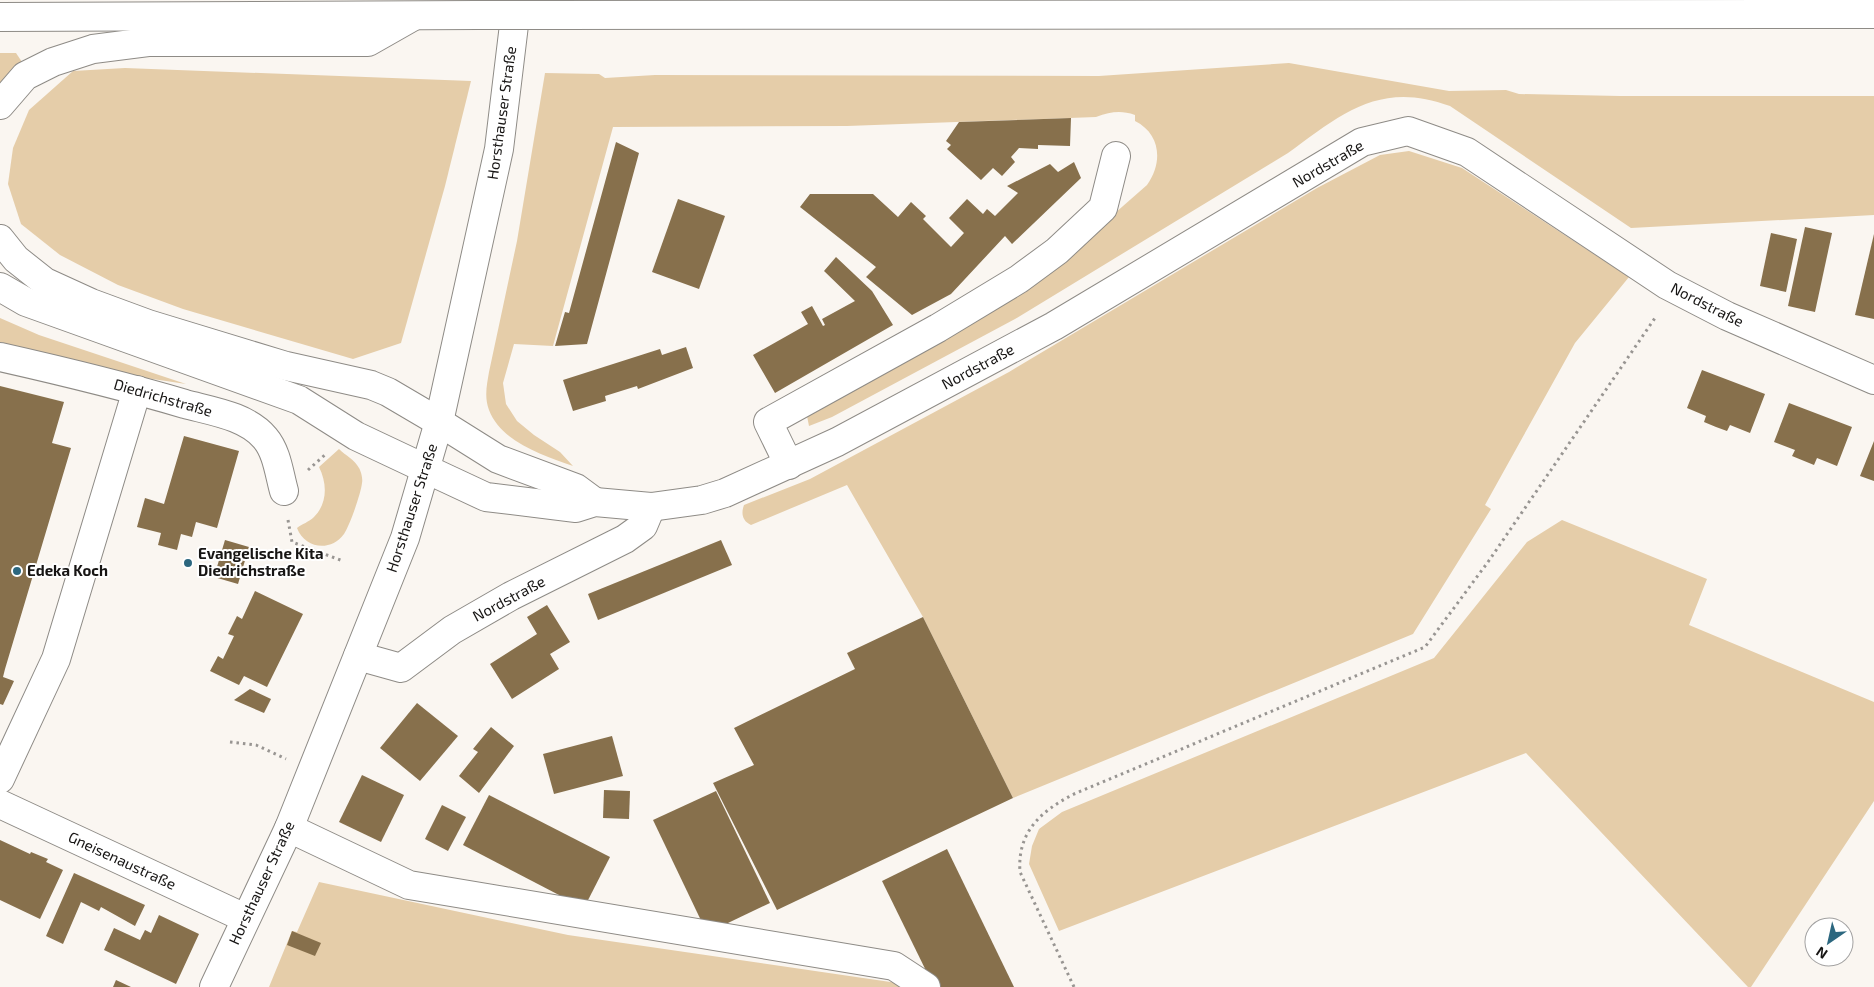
<svg xmlns="http://www.w3.org/2000/svg" width="1874" height="987" font-family="'Exo 2',sans-serif">
	<rect width="100%" height="100%" fill="#faf6f1"/>
	<g fill="#e5cda9">
		<polygon points="0,53 16,53 22,62 0,84"/>
		<path d="M1289,63L1449,91L1506,90L1519,94L1620,96H1874V215L1631,228L1450,106C1380,80 1341,114 1288,153L1015,319L832,417L809,426L807,416L1074,249L1147,185C1163,163 1161,134 1135,121V115C1120,110 1111,112 1096,117L847,126L613,127L553,346L514,344L503,383L506,404L517,421L534,435L560,452L573,466C543,455 501,442 489,410C484,397 487,384 489,372L517,241L545,73L599,74L605,78L655,75L1099,76Z"/>
		<polygon points="125,68 471,81 445,186 401,343 353,359 183,309 118,285 60,255 21,224 8,184 13,148 29,110 73,71"/>
		<path d="M1409,151L1462,168L1629,277L1575,343L1485,505L1491,509L1413,634L1013,798L923,617L847,485L751,525C742,521 741,513 744,505L810,479L1009,372L1317,188L1380,155Z"/>
		<polygon points="0,318 39,335 186,384 126,375 0,342"/>
		<path d="M339,449C345,455 355,460 359,468C361,471 363,479 362,483C361,493 350,525 344,534C331,552 305,549 297,528C302,524 309,522 314,517C328,503 327,483 319,467Z"/>
		<polygon points="1562,520 1707,579 1689,625 1874,702 1874,801 1751,987 1748,987 1526,753 1059,931 1029,864 1032,846 1039,829 1062,812 1434,658 1527,542"/>
		<polygon points="319,882 568,935 911,985 911,987 269,987 292,931 297,932"/>
	</g>
	<g fill="#87704c">
		<polygon points="1071,118 1070,146 1038,145 1038,149 1019,148 1011,157 1015,162 1002,176 993,168 981,180 947,149 951,145 946,141 959,122"/>
		<polygon points="616,142 639,153 587,344 555,346 565,312 569,313"/>
		<polygon points="1074,162 1081,178 1012,244 1005,236 951,294 912,315 866,277 876,267 800,207 810,194 873,194 898,217 911,202 926,216 923,219 951,247 964,233 949,218 967,199 983,214 987,209 995,216 1018,193 1007,186 1050,164 1058,172"/>
		<polygon points="678,199 725,216 699,289 652,272"/>
		<polygon points="1805,227 1832,233 1815,312 1788,306"/>
		<polygon points="1771,233 1797,239 1786,292 1760,286"/>
		<polygon points="1874,234 1874,319 1855,315"/>
		<polygon points="836,257 872,291 893,325 775,393 753,355 808,324 801,312 812,306 823,326 825,325 822,319 855,301 824,271"/>
		<polygon points="686,347 693,368 638,389 637,386 605,396 606,401 573,411 563,380 660,349 662,355"/>
		<polygon points="1702,370 1765,394 1750,433 1730,425 1727,431 1716,427 1704,422 1706,416 1687,408"/>
		<polygon points="0,386 64,402 52,443 71,448 5,669 3,677 14,681 3,705 0,704"/>
		<polygon points="1789,403 1852,427 1837,466 1817,458 1814,465 1792,456 1795,450 1774,442"/>
		<polygon points="184,436 239,451 217,528 196,522 192,537 181,534 177,550 158,545 161,533 137,527 145,498 164,504"/>
		<polygon points="1874,441 1874,481 1860,476"/>
		<polygon points="225,540 249,547 238,584 214,577"/>
		<polygon points="721,540 732,565 598,620 588,594"/>
		<polygon points="255,591 303,614 267,687 244,676 239,685 210,671 218,656 223,659 234,636 228,634 237,616 242,619"/>
		<polygon points="547,605 570,642 550,654 559,669 512,699 490,664 537,634 527,617"/>
		<polygon points="923,617 1013,798 777,910 713,783 754,765 734,728 855,669 847,653"/>
		<polygon points="250,689 271,699 264,713 234,700"/>
		<polygon points="417,703 458,736 420,781 380,748"/>
		<polygon points="491,727 514,746 479,793 459,776 478,752 473,749"/>
		<polygon points="612,736 623,776 554,794 543,754"/>
		<polygon points="362,775 404,795 381,842 339,822"/>
		<polygon points="604,790 630,791 629,819 603,818"/>
		<polygon points="716,791 770,903 707,933 653,820"/>
		<polygon points="489,795 610,857 584,908 463,845"/>
		<polygon points="442,805 466,817 448,851 425,839"/>
		<polygon points="0,840 30,854 31,852 48,859 46,862 63,870 40,919 0,900"/>
		<polygon points="947,849 1014,987 934,987 882,881"/>
		<polygon points="74,873 145,905 135,926 101,907 99,911 81,902 63,944 46,936"/>
		<polygon points="159,915 199,934 176,984 104,950 114,928 140,940 145,930 151,933"/>
		<polygon points="292,931 321,943 315,956 287,945"/>
		<polygon points="116,980 131,987 113,987"/>
	</g>
	<g fill="none" stroke-linecap="round" stroke-linejoin="round">
		<defs>
			<g id="minor">
				<path d="M0,357C62,371 124,386 185,404C211,411 247,416 265,438C277,452 279,473 284,491"/>
				<polyline points="439,422 498,459 576,488 595,502"/>
				<polyline points="789,465 768,422 938,328 1019,279 1057,251 1103,208 1116,156"/>
				<polyline points="426,469 486,497 576,508 595,502 651,507 702,500 725,493 837,442 1054,326 1362,142 1408,131 1467,152 1667,285 1727,316 1874,380"/>
				<polyline points="358,656 401,668 452,630 511,596 625,539 643,526 651,507"/>
				<polyline points="0,779 56,659 137,390"/>
				<polyline points="0,804 245,918"/>
				<polyline points="289,828 409,885 894,966 926,987"/>
			</g>
			<polyline id="major" points="214,987 289,828 405,538 439,422 499,149 517,0"/>
			<g id="highway">
				<polyline points="552,15 1874,14"/>
				<polyline points="0,17 478,15"/>
				<polyline points="0,105 25,76 53,62 93,49 148,42 368,42 412,17"/>
				<polyline points="0,239 16,259 45,282 91,303 148,324 286,366 371,385 388,392 439,422"/>
				<polyline points="0,287 26,302 299,400 356,436 426,469"/>
			</g>
		</defs>
		<use href="#minor" stroke="#8e8b86" stroke-width="30"/>
		<use href="#major" stroke="#8e8b86" stroke-width="30"/>
		<use href="#highway" stroke="#8e8b86" stroke-width="30"/>
		<g stroke="#989592" stroke-width="3" stroke-dasharray="2.5 4" stroke-linecap="butt">
			<polyline points="308,470 327,453"/>
			<polyline points="288,520 292,542 343,561"/>
			<polyline points="230,742 256,745 286,759"/>
			<path d="M1074,987L1020,872C1017,832 1041,811 1074,794L1425,647L1488,562L1655,318"/>
		</g>
		<use href="#minor" stroke="#fff" stroke-width="28"/>
		<use href="#major" stroke="#fff" stroke-width="28"/>
		<use href="#highway" stroke="#fff" stroke-width="28"/>
		<defs>
			<polyline id="highway-bridge" points="478,15 552,15"/>
		</defs>
		<use href="#highway-bridge" stroke="#8e8b86" stroke-width="30" stroke-linecap="butt"/>
		<use href="#highway-bridge" stroke="#fff" stroke-width="28"/>
	</g>
	<g fill="#2c677f" stroke="#fff" stroke-width="2">
		<circle cx="188" cy="563" r="5"/>
		<circle cx="17" cy="571" r="5"/>
	</g>
	<g text-anchor="middle" stroke-width="4" stroke-linejoin="round" paint-order="stroke">
		<g font-size="15" fill="#171514" stroke="#fff">
			<text transform="translate(502 113) rotate(-82)" y="5">Horsthauser Straße</text>
			<text transform="translate(1328 164) rotate(-30)" y="5">Nordstraße</text>
			<text transform="translate(1707 305) rotate(27)" y="5">Nordstraße</text>
			<text transform="translate(978 367) rotate(-28)" y="5">Nordstraße</text>
			<text transform="translate(163 398) rotate(16)" y="5">Diedrichstraße</text>
			<text transform="translate(412 508) rotate(-72)" y="5">Horsthauser Straße</text>
			<text transform="translate(509 599) rotate(-28)" y="5">Nordstraße</text>
			<text transform="translate(122 861) rotate(25)" y="5">Gneisenaustraße</text>
			<text transform="translate(262 883) rotate(-65)" y="5">Horsthauser Straße</text>
		</g>
		<g font-size="15" font-weight="bold" fill="#171514" stroke="#fff" text-anchor="start">
			<text x="198" y="559">Evangelische Kita<tspan x="198" dy="17">Diedrichstraße</tspan></text>
			<text x="27" y="576">Edeka Koch</text>
		</g>
	</g>
	<g transform="translate(1829 942) rotate(214)"><circle r="24" fill="#ffffff" stroke="#a2a1a1"/>
	<path d="M0-4L9 19L0 12L-9 19Z" fill="#2c677f"/>
	<text y="-8" font-size="14" font-weight="bold" text-anchor="middle" fill="#171514">N</text>
	</g>
</svg>
